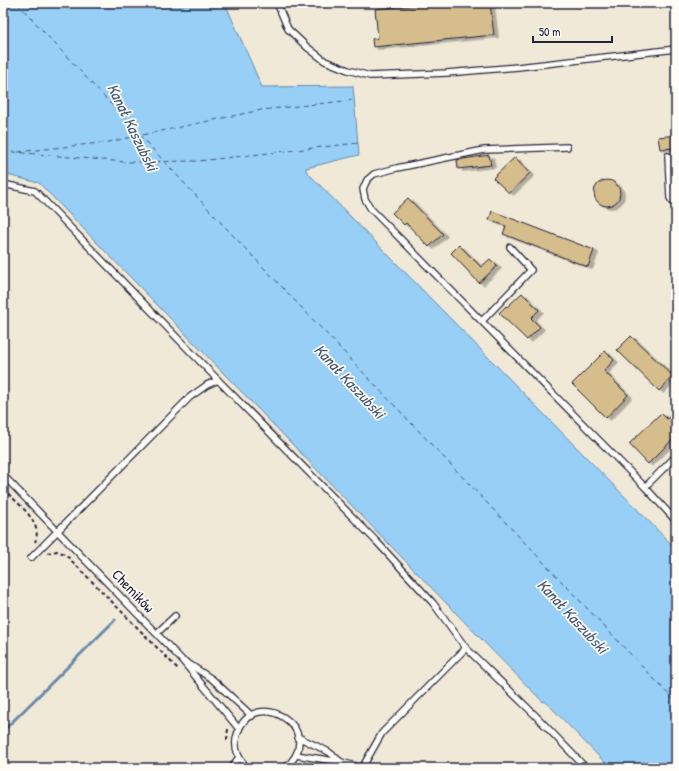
<svg xmlns="http://www.w3.org/2000/svg" width="679" height="771" font-family="'Patrick Hand',sans-serif">
	<defs>
		<filter id="shadow"><feDropShadow dx="4.5" dy="2.5" stdDeviation="0" flood-color="#0004"/></filter>
	</defs>
	<rect width="100%" height="100%" fill="#fdfcf7"/>
	<filter id="ink" filterUnits="userSpaceOnUse"><feTurbulence type="fractalNoise" baseFrequency=".025" numOctaves="2"/><feDisplacementMap in="SourceGraphic" scale="8" xChannelSelector="R" yChannelSelector="G"/><feConvolveMatrix kernelMatrix="1 2 1 2 8 2 1 2 1" color-interpolation-filters="sRGB"/></filter>
	<g filter="url(#ink)">
		<g fill="#f1e9d7">
			<polygon points="225,3 676,3 676,549 306,171 306,168 262,87"/>
			<polygon points="3,174 39,183 481,639 542,701 545,701 610,768 3,768"/>
		</g>
		<polygon fill="#97cff7" stroke="#688aac" points="3,3 225,3 262,87 353,86 359,155 306,168 306,171 676,549 676,768 610,768 545,701 543,702 481,639 39,183 3,174"/>
		<g fill="none" stroke-linecap="round" stroke-linejoin="round">
			<polyline stroke="#688aac" stroke-width="3" points="3,731 115,620"/>
			<g stroke="#455673" stroke-width="1" stroke-dasharray="5 4" stroke-linecap="butt">
				<polyline points="17,3 226,228 676,702"/>
				<polyline points="3,151 125,162 198,161 358,143"/>
				<polyline points="18,152 109,142 261,110 354,100"/>
			</g>
		</g>
		<g fill="#d6bd8c" stroke="#22223b" filter="url(#shadow)">
			<polygon points="438,3 490,3 494,35 373,47 372,39 378,38 375,9"/>
			<polygon points="676,135 676,148 660,149 658,137"/>
			<polygon points="489,155 491,165 458,169 457,160"/>
			<polygon points="515,157 530,173 509,193 493,178"/>
			<circle cx="607" cy="193" r="13"/>
			<polygon points="408,198 443,234 429,247 406,223 404,225 392,213"/>
			<polygon points="492,211 594,250 588,267 503,234 506,226 489,220"/>
			<polygon points="459,245 481,267 490,259 497,266 479,283 451,253"/>
			<polygon points="522,293 539,310 531,318 540,327 527,340 499,313 506,306 507,307"/>
			<polygon points="631,336 673,376 659,391 617,350"/>
			<polygon points="605,351 614,360 604,371 628,395 606,418 572,384"/>
			<polygon points="661,413 667,419 671,415 676,420 676,436 648,464 629,444"/>
		</g>
		<g fill="none" stroke-linecap="round" stroke-linejoin="round">
			<defs>
				<g id="lane">
					<polyline points="277,3 288,29 307,47 325,61 348,70 370,76 447,73 518,67 676,49"/>
					<polyline points="567,147 484,150 397,168 374,174 367,180 363,189 365,199 371,209 645,487 676,521"/>
					<polyline points="668,156 670,198 676,206"/>
					<polyline points="3,184 35,191 218,380"/>
					<polyline points="482,321 531,270 510,247"/>
					<polyline points="3,475 181,659 239,729"/>
					<polyline points="645,487 676,456"/>
					<polyline points="31,558 190,397 207,385 218,380 377,542 433,603 466,648 536,716 586,768"/>
					<polyline points="157,633 175,616"/>
					<polyline points="186,662 212,679 252,716"/>
					<polyline points="298,737 329,752 341,762"/>
					<polyline points="296,755 341,762 363,768"/>
					<polyline points="231,768 239,757"/>
					<path d="M248,768C239,760 233,748 237,735C253,682 330,730 285,768"/>
					<polyline points="362,768 382,733 466,648"/>
				</g>
			</defs>
			<use href="#lane" stroke="#22223b" stroke-width="8"/>
			<g stroke="#22223b" stroke-width="2" stroke-dasharray="4 3" stroke-linecap="butt">
				<path d="M3,489C16,502 44,522 35,542"/>
				<polyline points="47,553 57,551 65,554 178,669"/>
				<polyline points="227,740 228,728"/>
			</g>
			<use href="#lane" stroke="#fdfcf7" stroke-width="5.5"/>
		</g>
	</g>
	<g text-anchor="middle" stroke-width="3.5" stroke-linejoin="round" paint-order="stroke">
		<g font-size="15" fill="#22223b" stroke="#fdfcf7">
			<text transform="translate(133 591) rotate(46)" y="5">Chemików</text>
		</g>
		<g font-size="16" font-style="italic" fill="#455673" stroke="#fdfcf7">
			<text transform="translate(133 127) rotate(64)" y="6">Kanał Kaszubski</text>
			<text transform="translate(350 381) rotate(47)" y="6">Kanał Kaszubski</text>
			<text transform="translate(573 616) rotate(47)" y="6">Kanał Kaszubski</text>
		</g>
	</g>
	<rect width="679" height="771" fill="none" stroke="#fdfcf7" stroke-width="16"/>
	<rect x="8" y="8" width="663" height="755" fill="none" stroke="#22223b" stroke-width="1.5" filter="url(#ink)"/>
	<path d="M533 36v6h79v-6" fill="none" stroke="#22223b" stroke-width="2"/>
	<text x="539" y="36" font-size="12" fill="#22223b" stroke="#fdfcf7" stroke-width="3" paint-order="stroke">50 m</text>
</svg>
